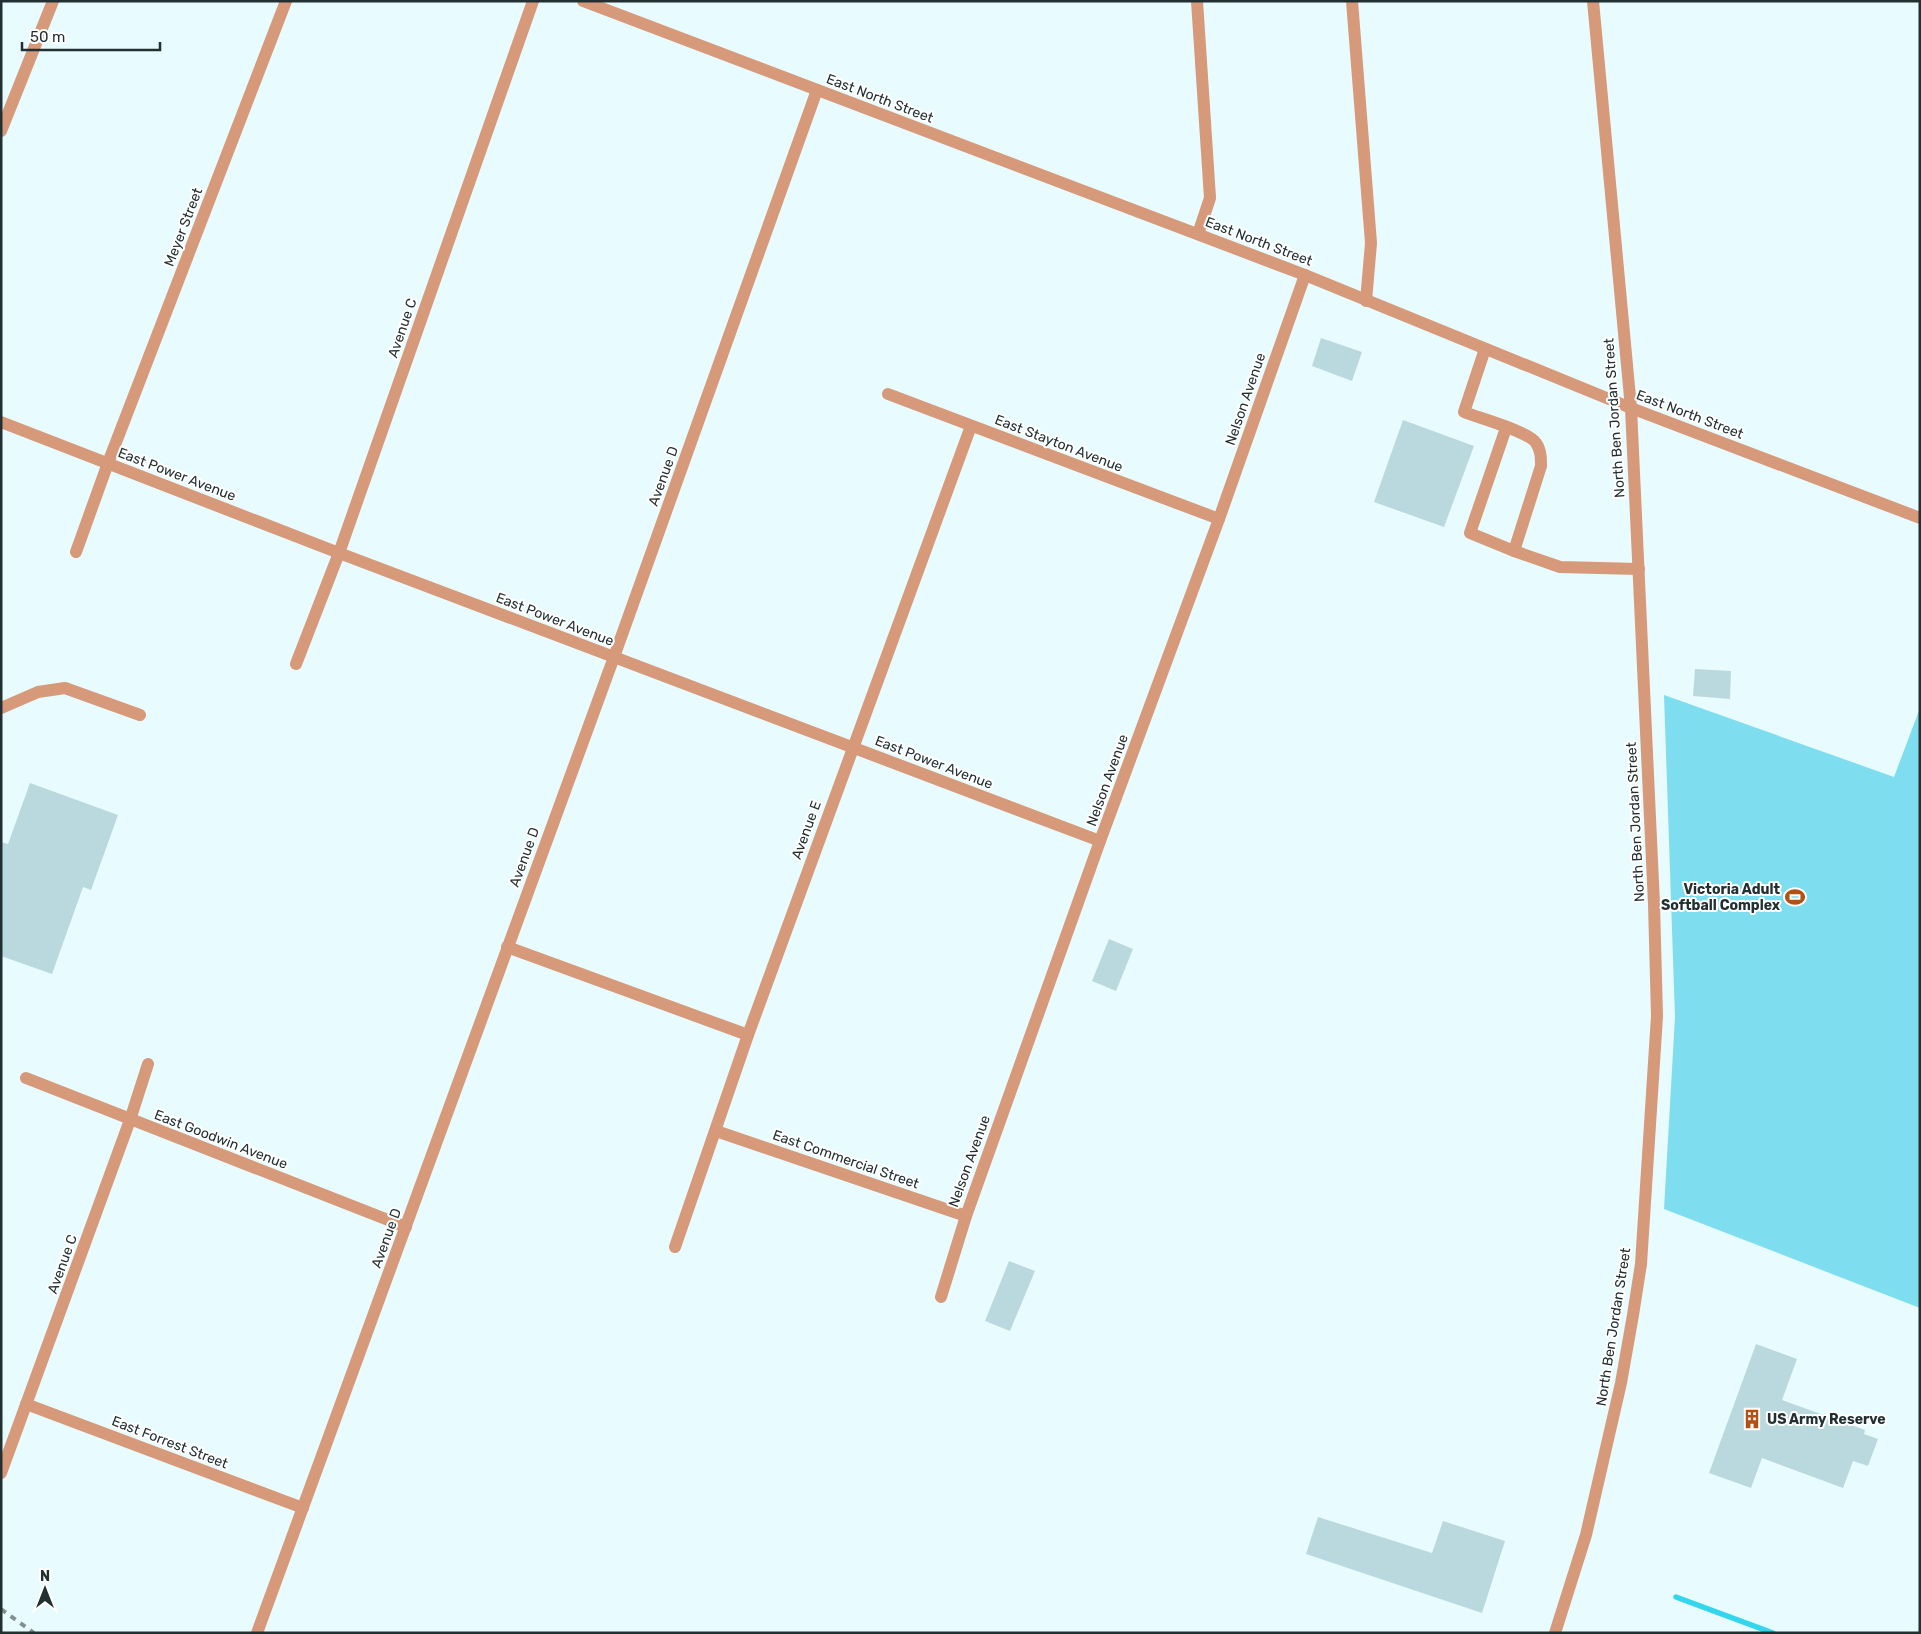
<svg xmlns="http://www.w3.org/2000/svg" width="1921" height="1634" font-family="Rubik,sans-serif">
	<rect width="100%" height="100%" fill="#e8fbfe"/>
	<polygon fill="#7eddee" points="1664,695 1894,777 1920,708 1920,1308 1664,1209 1675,1017"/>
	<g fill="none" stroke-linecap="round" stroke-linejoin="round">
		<polyline stroke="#33d6ed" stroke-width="5.5" points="1676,1597 1773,1633"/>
	</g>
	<g fill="#bad9df">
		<polygon points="1321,338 1362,352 1352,381 1312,366"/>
		<polygon points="1403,420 1474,446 1444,527 1374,502"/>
		<polygon points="1695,669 1731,671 1730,699 1693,696"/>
		<polygon points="30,783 118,815 91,890 83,887 52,974 1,956 1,842 8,844"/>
		<polygon points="1109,939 1133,949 1116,991 1092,981"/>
		<polygon points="1009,1261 1035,1271 1010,1331 985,1321"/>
		<polygon points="1756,1344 1797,1359 1782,1400 1865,1430 1864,1434 1878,1439 1868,1466 1853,1461 1843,1488 1762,1458 1751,1488 1709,1473"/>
		<polygon points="1318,1517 1432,1553 1443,1521 1505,1541 1482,1613 1306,1554"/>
	</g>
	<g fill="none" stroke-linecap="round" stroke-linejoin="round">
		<g stroke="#d6997a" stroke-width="12">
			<polyline points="583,1 1305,275 1631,408 1920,518"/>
			<polyline points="1197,1 1210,198 1198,234"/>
			<polyline points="1352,1 1371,243 1366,301"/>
			<polyline points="1,131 53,1"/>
			<path d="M1485,349L1464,412C1479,418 1528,431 1536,443C1541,450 1541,458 1541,466L1514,551L1560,567L1639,569"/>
			<polyline points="888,394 1219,519"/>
			<polyline points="1,422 339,553 1100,841"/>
			<polyline points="1506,428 1470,533 1514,551"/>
			<polyline points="76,552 108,463 286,1"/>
			<polyline points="296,664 339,553 533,1"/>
			<polyline points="1,708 38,692 65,688 140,715"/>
			<polyline points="507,947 748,1035"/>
			<polyline points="26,1078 406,1227"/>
			<polyline points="716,1131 966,1216"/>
			<polyline points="675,1247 748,1035 971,426"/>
			<polyline points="941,1297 966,1216 1100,841 1219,519 1305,275"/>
			<polyline points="26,1404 303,1508"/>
			<polyline points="1,1473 130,1120 148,1064"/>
			<polyline points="257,1633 614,657 817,90"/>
			<polyline points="1555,1633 1586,1535 1621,1383 1633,1315 1641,1264 1657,1016 1654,904 1631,408 1593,1"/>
		</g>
		<polyline stroke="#819193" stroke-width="4" stroke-dasharray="6 6" stroke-linecap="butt" points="1,1609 34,1633"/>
	</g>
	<defs>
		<symbol id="stadium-bare" viewBox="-9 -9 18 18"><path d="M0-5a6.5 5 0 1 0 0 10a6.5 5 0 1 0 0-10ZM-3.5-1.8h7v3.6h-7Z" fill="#b35112" stroke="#fff" stroke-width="2.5" paint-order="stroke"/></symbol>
		<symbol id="building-bare" viewBox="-9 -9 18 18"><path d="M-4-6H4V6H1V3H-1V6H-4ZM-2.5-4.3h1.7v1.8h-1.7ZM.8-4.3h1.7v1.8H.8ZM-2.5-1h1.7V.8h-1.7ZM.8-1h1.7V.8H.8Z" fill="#b35112" stroke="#fff" stroke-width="2.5" paint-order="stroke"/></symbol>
	</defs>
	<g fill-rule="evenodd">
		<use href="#stadium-bare" x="1781" y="883" width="28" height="28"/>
		<use href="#building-bare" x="1738" y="1405" width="28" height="28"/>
	</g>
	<g text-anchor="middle" stroke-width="4" stroke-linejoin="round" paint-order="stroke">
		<g font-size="14" fill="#233032" stroke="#fff">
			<text transform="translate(880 98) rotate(21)" y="5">East North Street</text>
			<text transform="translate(183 227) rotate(-69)" y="5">Meyer Street</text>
			<text transform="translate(1259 241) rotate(21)" y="5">East North Street</text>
			<text transform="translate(402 328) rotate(-71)" y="5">Avenue C</text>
			<text transform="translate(1245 399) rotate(-71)" y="5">Nelson Avenue</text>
			<text transform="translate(1690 414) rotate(21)" y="5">East North Street</text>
			<text transform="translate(1614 418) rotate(-94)" y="5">North Ben Jordan Street</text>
			<text transform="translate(1059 443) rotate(21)" y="5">East Stayton Avenue</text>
			<text transform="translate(177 474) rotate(21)" y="5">East Power Avenue</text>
			<text transform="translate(663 476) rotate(-70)" y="5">Avenue D</text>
			<text transform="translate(555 619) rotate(21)" y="5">East Power Avenue</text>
			<text transform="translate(934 762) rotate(21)" y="5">East Power Avenue</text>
			<text transform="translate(1107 780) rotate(-70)" y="5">Nelson Avenue</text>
			<text transform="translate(1635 822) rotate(-93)" y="5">North Ben Jordan Street</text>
			<text transform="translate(806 830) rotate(-70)" y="5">Avenue E</text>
			<text transform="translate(524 857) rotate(-70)" y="5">Avenue D</text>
			<text transform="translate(221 1139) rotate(21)" y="5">East Goodwin Avenue</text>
			<text transform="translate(846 1159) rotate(19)" y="5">East Commercial Street</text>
			<text transform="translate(969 1161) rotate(-70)" y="5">Nelson Avenue</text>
			<text transform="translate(386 1238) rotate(-70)" y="5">Avenue D</text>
			<text transform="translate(62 1264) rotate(-70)" y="5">Avenue C</text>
			<text transform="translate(1613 1327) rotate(-81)" y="5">North Ben Jordan Street</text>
			<text transform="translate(170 1442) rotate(21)" y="5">East Forrest Street</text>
		</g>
		<g font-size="14" font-weight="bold" fill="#233032" stroke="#fff" text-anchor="end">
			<text x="1780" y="894">Victoria Adult<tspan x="1780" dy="16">Softball Complex</tspan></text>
			<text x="1767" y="1424" text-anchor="start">US Army Reserve</text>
		</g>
	</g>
	<rect width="1921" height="1634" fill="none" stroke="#233032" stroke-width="5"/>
	<g transform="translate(45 1589)" stroke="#ffffff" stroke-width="4" paint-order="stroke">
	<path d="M0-4L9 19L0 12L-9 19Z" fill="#233032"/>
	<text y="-8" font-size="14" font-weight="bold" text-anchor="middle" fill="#233032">N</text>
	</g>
	<path d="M22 42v8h138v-8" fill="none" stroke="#233032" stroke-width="2.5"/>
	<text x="30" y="42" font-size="15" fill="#233032" stroke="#ffffff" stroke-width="4" paint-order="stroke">50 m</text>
</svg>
